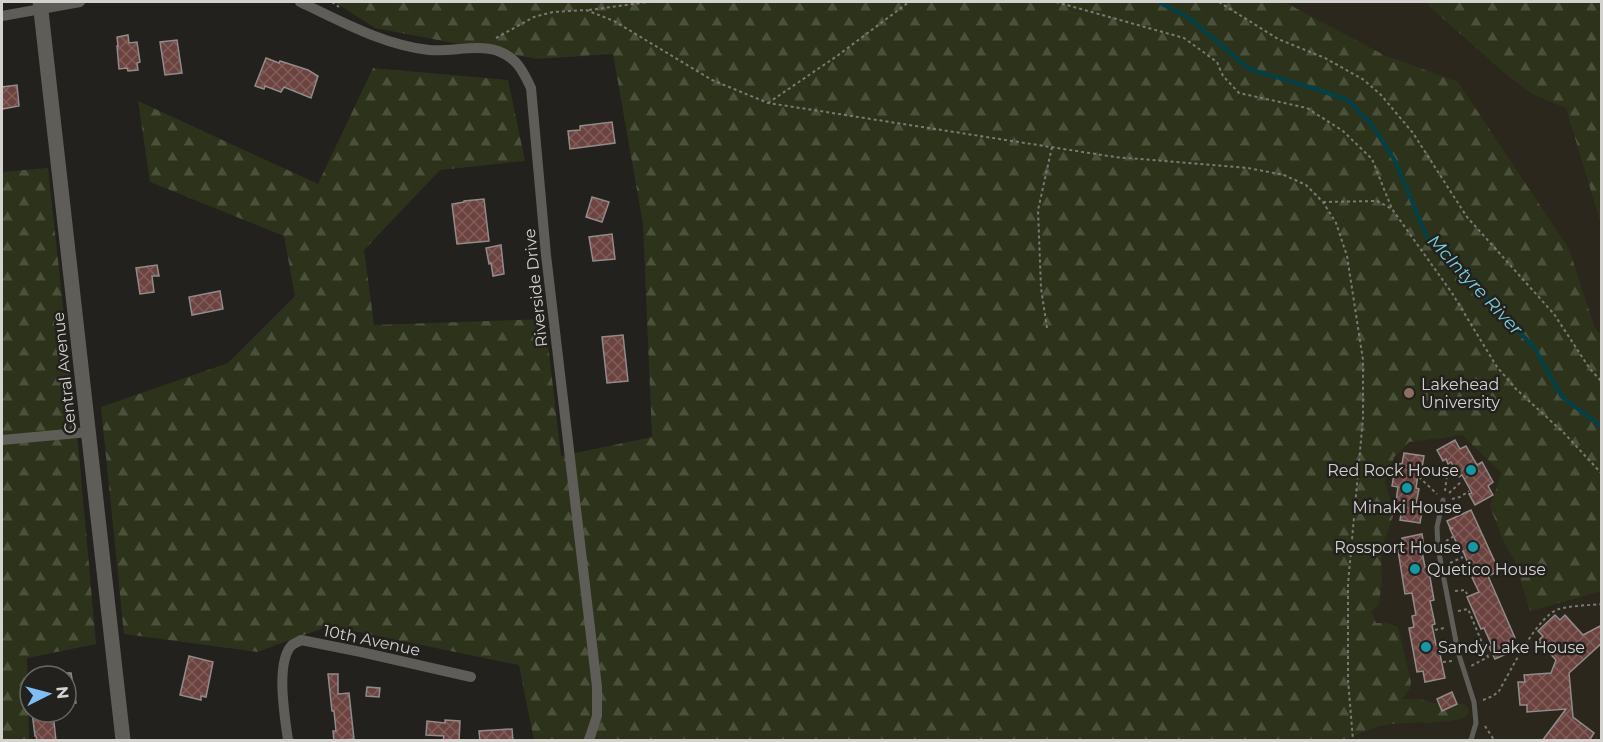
<svg xmlns="http://www.w3.org/2000/svg" width="1603" height="742" font-family="Montserrat,sans-serif">
	<defs>
		<pattern id="forest-firs" width="22" height="20" patternUnits="userSpaceOnUse" patternTransform="scale(1.5)"><rect width="22" height="20" fill="#2d331a"/><path d="M5 1l3.5 6h-7zM16 11l3.5 6h-7z" fill="#4b503a"/></pattern>
		<pattern id="building-cross-hatch" width="8" height="8" patternUnits="userSpaceOnUse" patternTransform="scale(1.5)"><rect width="8" height="8" fill="#6d4340"/><path d="M0 0l8 8M0 8l8-8" fill="none" stroke="#815d5b"/></pattern>
	</defs>
	<rect width="100%" height="100%" fill="#22211d"/>
	<polygon fill="#2b271d" points="1170,2 1601,2 1601,740 1258,740"/>
	<g fill="url(#forest-firs)">
		<path d="M335,2H1284L1384,55L1458,82L1569,249L1594,326L1601,335V591L1530,611L1515,562L1503,540L1490,506L1502,473L1462,435L1409,442L1394,457L1385,482L1394,514L1381,549L1382,581L1379,604L1371,612L1376,623H1387L1398,627L1411,682L1410,688L1402,699H1419L1434,703L1464,704L1469,709L1466,717C1440,726 1412,720 1385,725C1371,728 1358,734 1345,740H534L519,665L329,626L257,652L124,634L101,407L228,363L295,296L284,236L150,182L138,101L318,184L373,68L508,80L525,161L440,170L364,250L374,325L545,319L561,456L652,437L643,224L613,54L537,59L375,28Z"/>
		<polygon points="1429,2 1601,2 1601,224 1566,108 1534,95 1508,76 1429,6"/>
		<polygon points="48,168 79,454 96,644 27,658 29,740 2,740 2,172"/>
	</g>
	<g fill="none" stroke-linecap="round" stroke-linejoin="round">
		<polyline stroke="#00424a" stroke-width="4" points="1158,2 1191,19 1249,69 1316,89 1348,100 1373,126 1395,161 1427,237 1534,347 1562,397 1602,427"/>
	</g>
	<g fill="url(#building-cross-hatch)" stroke="#918b8a" stroke-width="1.5">
		<polygon points="128,35 129,43 137,42 140,62 137,63 138,70 128,71 127,68 119,69 117,46 118,46 117,37"/>
		<polygon points="177,40 182,73 165,75 160,42"/>
		<polygon points="266,58 279,63 280,61 308,70 318,76 311,98 284,87 281,92 265,86 264,89 255,86"/>
		<polygon points="17,85 19,106 2,109 2,87"/>
		<polygon points="612,122 615,143 570,149 568,131 580,130 580,126"/>
		<polygon points="592,197 609,202 602,222 586,217"/>
		<polygon points="484,199 489,241 457,244 452,204 464,202 464,201"/>
		<polygon points="612,234 615,259 593,261 589,237"/>
		<polygon points="501,245 504,274 493,276 491,263 489,264 486,248"/>
		<polygon points="157,265 159,276 152,276 154,292 140,294 136,268"/>
		<polygon points="220,291 223,309 192,315 189,297"/>
		<polygon points="623,335 628,381 607,383 602,337"/>
		<polygon points="1455,440 1460,449 1466,446 1477,465 1482,462 1493,482 1488,486 1493,495 1475,505 1469,494 1472,493 1462,475 1459,477 1451,462 1448,464 1446,459 1443,461 1437,450"/>
		<polygon points="1404,453 1424,456 1422,468 1419,468 1416,488 1419,489 1416,504 1420,505 1419,511 1422,511 1420,523 1400,520 1402,509 1395,508 1398,487 1392,486 1396,463 1402,464"/>
		<polygon points="1471,510 1499,571 1488,576 1515,638 1509,641 1513,651 1495,659 1489,647 1492,646 1484,628 1481,629 1467,597 1479,592 1469,571 1471,570 1463,551 1461,552 1450,529 1453,528 1450,528 1447,521"/>
		<polygon points="1422,534 1424,546 1421,547 1425,567 1428,566 1434,600 1430,601 1435,624 1432,625 1436,645 1438,645 1445,678 1425,682 1423,671 1417,672 1409,628 1414,627 1412,616 1416,615 1412,593 1405,594 1398,550 1404,549 1402,538"/>
		<polygon points="1555,615 1560,620 1565,615 1583,635 1602,625 1602,643 1569,673 1573,717 1594,733 1589,741 1542,741 1566,709 1527,712 1527,705 1520,705 1518,682 1525,682 1524,675 1551,673 1556,660 1538,641 1543,636 1538,631"/>
		<polygon points="189,656 213,662 206,697 201,696 201,700 180,695"/>
		<polygon points="66,673 71,673 76,703 66,705"/>
		<polygon points="328,674 338,674 338,694 349,693 354,739 334,741 333,731 336,731 334,711 332,711"/>
		<polygon points="367,687 380,688 379,697 366,696"/>
		<polygon points="1452,692 1457,704 1442,711 1437,699"/>
		<polygon points="32,712 53,712 56,741 37,741 36,736 35,736"/>
		<polygon points="445,720 460,721 459,741 443,741 444,736 426,735 427,721 445,723"/>
		<polygon points="512,729 513,741 480,741 479,731"/>
	</g>
	<g fill="none" stroke-linecap="round" stroke-linejoin="round">
		<g stroke="#7a7976" stroke-width="2" stroke-dasharray="3 3" stroke-linecap="butt">
			<polyline points="332,2 339,7"/>
			<polyline points="1056,2 1184,38 1217,62 1223,76 1239,93 1307,108 1343,131 1372,159 1392,209"/>
			<polyline points="1219,2 1278,39 1325,58 1364,80 1381,95 1413,133 1467,217 1554,314 1590,369 1602,382"/>
			<polyline points="589,10 648,2"/>
			<polyline points="496,38 534,17 553,12 586,10 614,21 712,80 768,103 1115,157 1248,168 1284,175 1306,185 1323,202 1336,223 1347,256 1363,360 1363,418 1348,584 1348,680 1353,740"/>
			<polyline points="768,103 837,56 909,2"/>
			<polyline points="1323,202 1377,201 1392,209 1452,293 1497,367 1516,389 1564,433 1602,474"/>
			<polyline points="1047,328 1041,288 1038,210 1052,147"/>
			<polyline points="1419,477 1437,494"/>
			<polyline points="1445,491 1448,467"/>
			<polyline points="1449,493 1462,481"/>
			<polyline points="1452,499 1460,497 1469,491"/>
			<polyline points="1446,541 1454,536"/>
			<polyline points="1450,563 1463,557"/>
			<polyline points="1451,572 1467,570"/>
			<polyline points="1455,591 1465,590 1467,594"/>
			<polyline points="1458,611 1468,609 1488,657 1471,666"/>
			<polyline points="1435,630 1444,628"/>
			<polyline points="1438,641 1447,640"/>
			<polyline points="1443,662 1452,661"/>
			<path d="M1483,700L1493,696L1499,691C1511,670 1537,616 1559,609C1569,606 1590,605 1602,604"/>
			<polyline points="1485,726 1494,740"/>
		</g>
		<polyline stroke="#5e5d58" stroke-width="5" points="1443,500 1437,527 1438,548 1458,652 1474,702 1476,723 1471,740"/>
		<g stroke="#5e5d58" stroke-width="10">
			<path d="M300,2C341,21 383,45 429,50C452,52 476,44 498,51C517,58 523,71 531,88L546,255L597,687V716L589,740"/>
			<polyline points="2,16 80,2"/>
			<polyline points="2,440 89,432"/>
			<path d="M288,740C285,718 275,662 292,645C295,643 298,642 301,640L361,652L471,677"/>
		</g>
		<polyline stroke="#5e5d58" stroke-width="15" points="40,2 123,740"/>
	</g>
	<circle fill="#8d6e63" stroke="#22211d" stroke-width="2" cx="1409" cy="393" r="6"/>
	<g fill="#0f9aa8" stroke="#22211d" stroke-width="2">
		<circle cx="1471" cy="470" r="6"/>
		<circle cx="1407" cy="488" r="6"/>
		<circle cx="1473" cy="547" r="6"/>
		<circle cx="1415" cy="569" r="6"/>
		<circle cx="1426" cy="647" r="6"/>
	</g>
	<g text-anchor="middle" stroke-width="5" stroke-linejoin="round" paint-order="stroke">
		<g font-size="16" fill="#d3d2cf" stroke="#22211d">
			<text transform="translate(535 288) rotate(-96)" y="6">Riverside Drive</text>
			<text transform="translate(64 373) rotate(-96)" y="6">Central Avenue</text>
			<text transform="translate(372 640) rotate(12)" y="6">10th Avenue</text>
		</g>
		<g font-size="16" fill="#d3d2cf" stroke="#22211d" text-anchor="start">
			<text x="1421" y="390">Lakehead<tspan x="1421" dy="18">University</tspan></text>
			<text x="1459" y="476" text-anchor="end">Red Rock House</text>
			<text x="1407" y="513" text-anchor="middle">Minaki House</text>
			<text x="1461" y="553" text-anchor="end">Rossport House</text>
			<text x="1427" y="575">Quetico House</text>
			<text x="1438" y="653">Sandy Lake House</text>
		</g>
		<g font-size="18" font-style="italic" fill="#76d1df" stroke="#22211d">
			<text transform="translate(1475 285) rotate(47)" y="6">McIntyre River</text>
		</g>
	</g>
	<rect width="1603" height="742" fill="none" stroke="#d3d2cf" stroke-width="6"/>
	<g transform="translate(48 694) rotate(84)"><circle r="28" fill="#22211d" stroke="#696864" stroke-width="1.5"/>
	<path d="M0-4.5L10 22L0 15L-10 22Z" fill="#7bbef8"/>
	<text y="-9" font-size="16" font-weight="bold" text-anchor="middle" fill="#d3d2cf">N</text>
	</g>
</svg>
